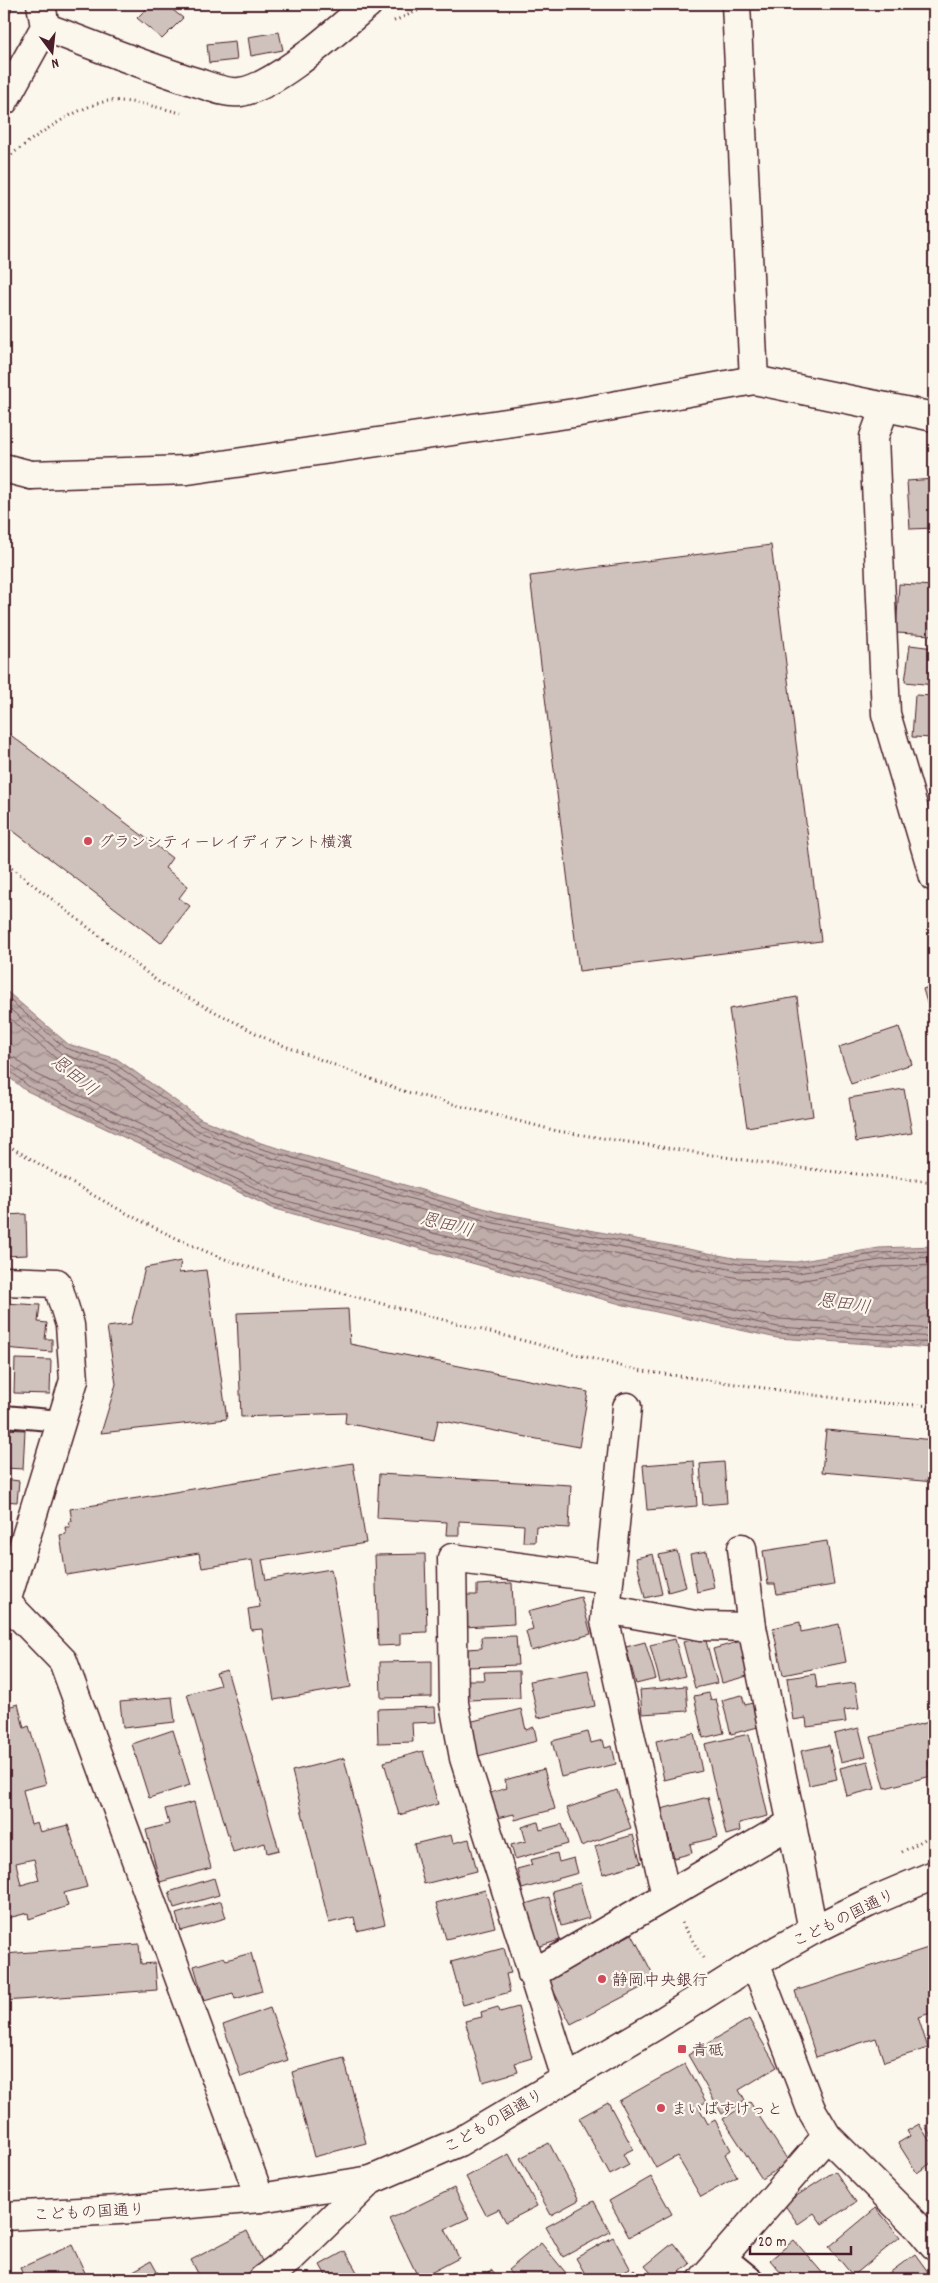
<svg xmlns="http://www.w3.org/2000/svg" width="938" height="2283" font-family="Dekko,'Klee One',sans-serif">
	<defs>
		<pattern id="water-waves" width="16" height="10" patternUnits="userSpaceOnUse" patternTransform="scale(1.25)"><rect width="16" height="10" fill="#bfadaa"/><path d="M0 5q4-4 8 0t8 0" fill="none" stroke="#9d8c8b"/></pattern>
	</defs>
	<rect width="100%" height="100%" fill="#fbf7ec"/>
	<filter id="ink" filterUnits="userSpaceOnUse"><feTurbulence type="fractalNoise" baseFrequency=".02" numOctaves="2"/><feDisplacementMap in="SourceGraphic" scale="10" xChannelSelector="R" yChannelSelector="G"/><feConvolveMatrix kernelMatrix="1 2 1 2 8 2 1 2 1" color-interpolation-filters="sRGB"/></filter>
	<g filter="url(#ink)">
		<polygon fill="url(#water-waves)" stroke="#907477" points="4,989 68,1044 117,1059 201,1119 261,1143 497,1212 739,1259 796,1262 879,1248 934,1246 934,1348 777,1338 624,1305 272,1208 25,1090 4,1073"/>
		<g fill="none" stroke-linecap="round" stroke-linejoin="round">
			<g stroke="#79585e" stroke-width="1">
				<polyline points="4,995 65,1048 115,1064 199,1124 259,1148 495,1217 739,1264 797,1267 880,1253 934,1251"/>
				<polyline points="4,1004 62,1054 112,1070 197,1130 258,1154 494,1223 739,1271 798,1273 880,1260 934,1257"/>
				<polyline points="4,1014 58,1060 108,1076 194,1136 255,1161 491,1230 739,1278 798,1281 881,1267 934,1265"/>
				<polyline points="4,1055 15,1058 35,1074 278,1191 629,1286 779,1319 934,1329"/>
				<polyline points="4,1063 11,1065 31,1080 276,1198 627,1294 778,1327 934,1337"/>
				<polyline points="4,1069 9,1070 28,1086 273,1204 625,1300 777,1333 934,1343"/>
			</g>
		</g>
		<g fill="#cfc2bc" stroke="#4a1f2b" fill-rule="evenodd">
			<polygon points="4,4 13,4 5,29 4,29"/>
			<polygon points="151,4 165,4 183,18 162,39 137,18"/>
			<polygon points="279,32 283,50 251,56 248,37"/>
			<polygon points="235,41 237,60 209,63 207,44"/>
			<polygon points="934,479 934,528 910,529 907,481"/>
			<polygon points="771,545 821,941 579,971 530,576"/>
			<polygon points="899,584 934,586 933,635 896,633"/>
			<polygon points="910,645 934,648 934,685 905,682"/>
			<polygon points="915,695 934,696 934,738 912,737"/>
			<polygon points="4,730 172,858 165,868 188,886 179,898 190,906 161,943 4,824"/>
			<polygon points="934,985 934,1027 923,989"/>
			<polygon points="797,997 813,1116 747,1127 729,1009"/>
			<polygon points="899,1027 912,1064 851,1084 839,1047"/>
			<polygon points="904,1089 912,1133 856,1142 849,1098"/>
			<polygon points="26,1214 27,1255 4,1256 4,1215"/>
			<polygon points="181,1261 179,1273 206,1270 227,1419 101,1433 116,1384 107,1327 131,1324 145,1268"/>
			<polygon points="4,1303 40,1305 38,1322 47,1323 45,1339 52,1339 52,1352 4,1348"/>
			<polygon points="348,1309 350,1344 588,1392 579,1447 438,1420 434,1441 345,1423 346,1413 241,1417 237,1313"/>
			<polygon points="15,1359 51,1360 50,1394 14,1393"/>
			<polygon points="4,1429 25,1430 23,1469 4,1468"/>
			<polygon points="826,1430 934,1440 934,1482 822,1472"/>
			<polygon points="694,1461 697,1506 647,1510 643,1465"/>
			<polygon points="724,1462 727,1503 703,1505 700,1464"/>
			<polygon points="353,1463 366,1543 262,1560 266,1580 331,1569 351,1687 274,1700 262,1629 251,1630 248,1609 260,1607 252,1560 202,1568 199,1553 66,1575 60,1535 66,1534 65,1527 70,1527 69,1521 72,1521 70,1509"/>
			<polygon points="379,1474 571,1485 569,1528 536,1526 535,1542 523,1542 524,1525 459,1521 459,1535 446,1535 447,1522 377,1518"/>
			<polygon points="4,1479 19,1481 17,1502 4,1501"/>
			<polygon points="827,1541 834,1585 777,1594 775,1584 768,1584 763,1551"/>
			<polygon points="677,1551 686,1587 668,1592 659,1555"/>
			<polygon points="707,1551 714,1588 697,1592 690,1554"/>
			<polygon points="425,1554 427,1632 400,1633 400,1645 378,1646 375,1555"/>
			<polygon points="653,1554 662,1594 645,1598 636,1558"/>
			<polygon points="512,1583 514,1624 465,1627 463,1595 477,1595 477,1585"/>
			<polygon points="581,1597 591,1634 531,1651 526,1631 533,1629 528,1611"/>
			<polygon points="800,1622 801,1632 839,1624 846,1662 783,1675 773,1628"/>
			<polygon points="516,1636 518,1665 468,1667 467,1649 482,1648 481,1637"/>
			<polygon points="705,1637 717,1683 695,1688 683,1642"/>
			<polygon points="675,1639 685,1676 660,1682 650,1645"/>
			<polygon points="741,1641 751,1675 722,1683 713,1649"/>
			<polygon points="645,1642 656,1679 636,1684 626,1647"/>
			<polygon points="432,1661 432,1697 381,1698 380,1662"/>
			<polygon points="227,1670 279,1850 267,1853 265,1843 233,1852 187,1694 220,1685 216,1673"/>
			<polygon points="588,1670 595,1706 538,1718 530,1681"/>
			<polygon points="519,1671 520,1698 468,1700 468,1680 485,1680 484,1672"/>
			<polygon points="815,1674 817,1688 855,1683 859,1708 844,1710 846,1722 807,1727 806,1718 793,1720 787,1678"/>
			<polygon points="686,1686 688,1711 642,1714 640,1690"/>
			<polygon points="709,1693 711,1700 716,1699 724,1733 703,1738 694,1696"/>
			<polygon points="742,1695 745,1705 756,1702 762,1726 731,1734 722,1700"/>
			<polygon points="172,1697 175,1722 123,1728 120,1702"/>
			<path d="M18,1704L24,1728L29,1726L46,1784L23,1790L31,1825L37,1823L40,1832L68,1825L87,1887L64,1893L68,1906L29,1919L28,1913L4,1919V1881L9,1880L8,1875L4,1877V1778L9,1777L8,1769L4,1770V1708ZM34,1859L39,1880L21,1885L16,1863Z"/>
			<polygon points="435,1707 436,1722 412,1723 413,1742 378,1743 377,1709"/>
			<polygon points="521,1709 526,1730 534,1727 537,1741 478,1756 469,1722"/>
			<polygon points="933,1721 934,1761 928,1762 931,1776 885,1788 871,1737"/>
			<polygon points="859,1728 866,1756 841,1762 834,1734"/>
			<polygon points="173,1730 190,1785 149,1798 132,1744"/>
			<polygon points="588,1732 591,1743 603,1740 605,1748 612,1746 616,1764 561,1777 552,1741"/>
			<polygon points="694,1733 702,1771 664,1780 656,1741"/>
			<polygon points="749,1734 768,1816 739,1823 740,1831 726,1835 705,1744"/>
			<polygon points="829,1745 837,1779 809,1785 801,1751"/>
			<polygon points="423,1751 438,1804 399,1815 384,1762"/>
			<polygon points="344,1758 385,1924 357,1931 354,1917 329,1923 292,1771"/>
			<polygon points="868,1761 875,1789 847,1796 840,1768"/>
			<polygon points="544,1769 555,1809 515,1820 514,1814 497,1818 490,1793 507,1788 505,1780"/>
			<polygon points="617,1790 631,1828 581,1846 567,1808"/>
			<polygon points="708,1797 718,1837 690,1844 692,1853 674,1858 661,1809"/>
			<polygon points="194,1802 211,1868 160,1882 146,1830 169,1824 165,1809"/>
			<polygon points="538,1822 540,1830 562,1824 568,1844 515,1859 511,1845 526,1841 522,1827"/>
			<polygon points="451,1835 453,1843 469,1839 477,1871 424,1884 414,1844"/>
			<polygon points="633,1835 641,1863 603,1874 595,1846"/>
			<polygon points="557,1853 559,1862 574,1858 578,1873 522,1889 517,1869 532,1865 530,1860"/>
			<polygon points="214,1878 219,1895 174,1908 169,1892"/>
			<polygon points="580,1883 589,1918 561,1926 552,1891"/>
			<polygon points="485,1890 495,1927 446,1939 436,1903"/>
			<polygon points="549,1897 560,1940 537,1947 525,1904"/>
			<polygon points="221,1901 226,1918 181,1931 176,1914"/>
			<polygon points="632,1934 656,1980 571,2024 547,1979"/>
			<polygon points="139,1944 141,1964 155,1963 157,1990 4,2001 4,1954"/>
			<polygon points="934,1946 934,2012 918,2017 928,2048 884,2062 876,2038 816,2057 795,1991"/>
			<polygon points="504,1948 511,1973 506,1974 510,1992 463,2005 451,1962"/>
			<polygon points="251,1953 262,1991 235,1999 233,1993 204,2001 194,1966 224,1957 226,1960"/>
			<polygon points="498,2007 500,2012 518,2007 532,2058 515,2063 518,2072 483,2082 465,2021 482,2017 481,2012"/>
			<polygon points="270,2008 288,2060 241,2077 223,2025"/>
			<polygon points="749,2019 777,2067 739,2090 745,2101 722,2114 688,2055"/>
			<polygon points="344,2058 366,2143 314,2157 292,2072"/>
			<polygon points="685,2064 706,2102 698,2106 708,2124 715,2120 731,2150 725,2154 737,2177 701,2197 677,2156 656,2168 619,2101"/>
			<polygon points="608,2102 633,2149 623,2154 629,2165 610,2175 579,2118"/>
			<polygon points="750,2102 789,2162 762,2179 723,2119"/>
			<polygon points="934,2120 934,2141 925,2126"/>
			<polygon points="919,2124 934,2148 934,2154 931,2156 934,2161 917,2173 898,2143 910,2136 907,2131"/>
			<polygon points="549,2143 579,2200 551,2215 520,2158"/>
			<polygon points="509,2154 537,2206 506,2222 499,2209 486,2215 466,2177"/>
			<polygon points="835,2171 856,2202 822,2224 814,2213 798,2224 784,2204"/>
			<polygon points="651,2177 672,2214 629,2237 609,2201"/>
			<polygon points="454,2188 469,2218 445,2229 459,2258 419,2279 390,2219"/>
			<polygon points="594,2201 610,2232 563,2257 546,2227"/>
			<polygon points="876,2208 900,2237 853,2276 829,2247"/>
			<polygon points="247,2231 264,2265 237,2279 201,2279 191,2260"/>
			<polygon points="613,2237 630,2268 610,2279 588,2279 576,2258"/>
			<polygon points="794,2240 825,2276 821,2279 786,2279 770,2260"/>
			<polygon points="541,2243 571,2279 515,2279 508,2270"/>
			<polygon points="673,2243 690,2264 671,2279 656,2279 645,2266"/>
			<polygon points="72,2245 88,2279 25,2279 20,2268"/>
			<polygon points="345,2251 361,2279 328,2279 320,2265"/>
			<polygon points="915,2254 931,2276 926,2279 881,2279"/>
			<polygon points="151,2261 161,2279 122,2279 121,2278"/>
			<polygon points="634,2269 644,2279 623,2279"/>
			<polygon points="492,2270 499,2279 481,2279"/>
		</g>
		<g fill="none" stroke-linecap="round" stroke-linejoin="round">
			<defs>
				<g id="service">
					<polyline points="4,1416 61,1421"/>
					<polyline points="725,2256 753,2279"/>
				</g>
				<g id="minor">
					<polyline points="736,4 754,380"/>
					<path d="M45,27C94,46 142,65 192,81C207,85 224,94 240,92C277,87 339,28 368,4"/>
					<polyline points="4,101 45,27 41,4"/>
					<polyline points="885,407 874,437 886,714 934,877"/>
					<polyline points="4,468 31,475"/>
					<polyline points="4,1281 57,1283 70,1325 74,1380 6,1602 63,1661 260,2198"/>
					<polyline points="742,1548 752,1627 813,1930"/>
					<polyline points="606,1609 701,1626 752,1627"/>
					<polyline points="666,1896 792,1823"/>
					<polyline points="755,1963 811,2109 827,2136 919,2228 934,2246"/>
					<polyline points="532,1974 666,1896 605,1621 627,1407"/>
					<polyline points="566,2078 464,1758 454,1703 452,1558 609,1579"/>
					<polyline points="263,2279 290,2259 371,2180"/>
					<polyline points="703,2279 827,2136"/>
				</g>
				<polyline id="tertiary" points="31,475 188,470 574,413 754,380 934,417"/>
				<polyline id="secondary" points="4,2216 119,2210 260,2198 371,2180 459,2142 655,2026 755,1963 813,1930 868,1903 934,1875"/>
			</defs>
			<use href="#service" stroke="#4a1f2b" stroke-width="24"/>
			<use href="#minor" stroke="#4a1f2b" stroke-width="31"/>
			<use href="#tertiary" stroke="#4a1f2b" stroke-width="31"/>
			<use href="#secondary" stroke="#4a1f2b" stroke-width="31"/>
			<g stroke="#4a1f2b" stroke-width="3" stroke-dasharray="1 4" stroke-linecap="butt">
				<polyline points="394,21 433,4"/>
				<path d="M4,161C27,141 77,106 108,101C127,99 161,108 181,113"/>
				<polyline points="4,862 160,983 269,1040 403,1091 557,1131 790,1167 934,1182"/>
				<path d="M4,1143C69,1182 135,1221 205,1251C233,1263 262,1271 291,1280L636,1370L864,1402L934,1406"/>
				<polyline points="902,1852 934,1834"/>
				<polyline points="682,1923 703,1958"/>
			</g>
			<use href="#service" stroke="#fbf7ec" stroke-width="20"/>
			<use href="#minor" stroke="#fbf7ec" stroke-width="28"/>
			<use href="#tertiary" stroke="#fbf7ec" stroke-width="28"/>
			<use href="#secondary" stroke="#fbf7ec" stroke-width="28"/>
		</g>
	</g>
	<g fill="#d1495b" stroke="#fbf7ec" stroke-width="2">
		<circle cx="88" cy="841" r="5"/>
		<circle cx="602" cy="1979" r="5"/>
		<rect x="677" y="2044" width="10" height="10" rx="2.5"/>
		<circle cx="661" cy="2108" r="5"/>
	</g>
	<g text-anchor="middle" stroke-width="4.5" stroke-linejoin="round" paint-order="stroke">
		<g font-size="16" fill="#4a1f2b" stroke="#fbf7ec" text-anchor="start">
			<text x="98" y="847">グランシティーレイディアント横濱</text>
			<text x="612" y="1985">静岡中央銀行</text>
			<text x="692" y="2055">青砥</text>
			<text x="671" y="2114">まいばすけっと</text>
		</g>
		<g font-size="16" fill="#4a1f2b" stroke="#fbf7ec">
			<text transform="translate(843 1917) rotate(-26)" y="6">こどもの国通り</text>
			<text transform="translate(493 2120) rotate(-30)" y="6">こどもの国通り</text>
			<text transform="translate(89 2211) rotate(-3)" y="6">こどもの国通り</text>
		</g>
		<g font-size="18" font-style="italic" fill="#6d4a51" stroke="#fbf7ec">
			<text transform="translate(75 1075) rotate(39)" y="6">恩田川</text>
			<text transform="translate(447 1224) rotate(14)" y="6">恩田川</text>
			<text transform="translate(844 1303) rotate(9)" y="6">恩田川</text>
		</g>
	</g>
	<rect width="938" height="2283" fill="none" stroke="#fbf7ec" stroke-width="20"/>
	<rect x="10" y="10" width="918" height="2263" fill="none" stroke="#4a1f2b" stroke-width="2" filter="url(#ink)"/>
	<g transform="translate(52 52) rotate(165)" stroke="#fbf7ec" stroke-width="4" paint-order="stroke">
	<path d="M0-4L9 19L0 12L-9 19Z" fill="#4a1f2b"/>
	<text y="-8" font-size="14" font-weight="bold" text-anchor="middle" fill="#4a1f2b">N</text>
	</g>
	<path d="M750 2246v8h101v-8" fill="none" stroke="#4a1f2b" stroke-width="2.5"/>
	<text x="758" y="2246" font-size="15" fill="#4a1f2b" stroke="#fbf7ec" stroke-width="4" paint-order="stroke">20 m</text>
</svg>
